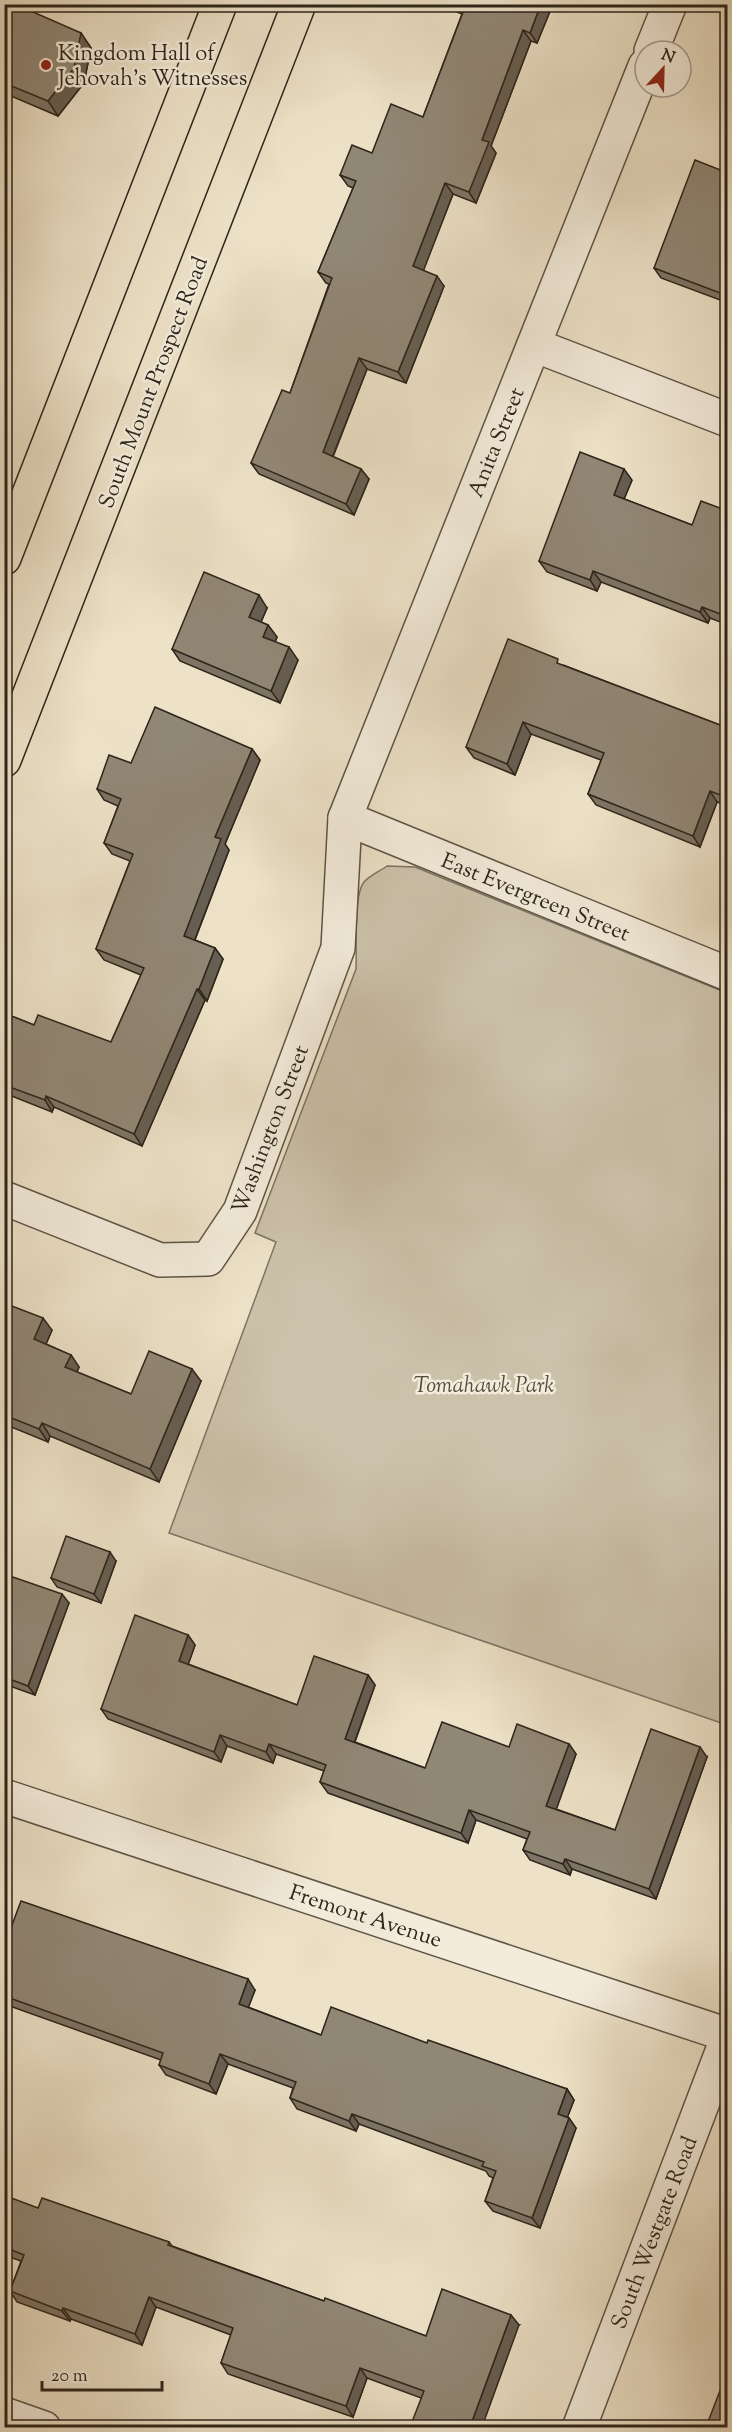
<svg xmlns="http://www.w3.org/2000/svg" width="732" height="2432" font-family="'Sorts Mill Goudy',serif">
	<rect width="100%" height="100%" fill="#ede2c8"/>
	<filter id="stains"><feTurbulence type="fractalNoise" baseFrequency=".00333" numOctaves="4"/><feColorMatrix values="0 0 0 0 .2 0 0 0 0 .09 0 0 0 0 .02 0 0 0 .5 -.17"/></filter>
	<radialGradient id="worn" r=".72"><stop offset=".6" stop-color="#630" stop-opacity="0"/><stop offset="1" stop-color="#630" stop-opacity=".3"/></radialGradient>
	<path fill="#ccc2ab" stroke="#7c7463" stroke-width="1.5" d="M387,866L415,867L727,993V1725L169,1533L276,1242L255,1233L356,969C357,950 353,896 364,882C369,876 380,871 387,866Z"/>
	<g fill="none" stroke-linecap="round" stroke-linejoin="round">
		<defs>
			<g id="minor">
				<polyline points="651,51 670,4"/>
				<polyline points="534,345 728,420"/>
				<polyline points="345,818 728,974"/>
				<polyline points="4,1198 160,1260 208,1259 240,1211 338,948 345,818 645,66"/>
				<polyline points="4,1796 728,2035"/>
				<polyline points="4,2414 44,2428"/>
				<polyline points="579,2428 728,2036"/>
			</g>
			<g id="major">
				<polyline points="4,558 220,4"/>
				<polyline points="4,760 299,4"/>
			</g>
		</defs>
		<use href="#minor" stroke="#5d5446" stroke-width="36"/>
		<use href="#major" stroke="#2d251b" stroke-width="36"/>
		<use href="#minor" stroke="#f3ecdb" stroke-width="33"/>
		<use href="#major" stroke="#ede2c8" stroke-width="33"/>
	</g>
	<g fill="#7d7465" stroke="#2d251b" stroke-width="1.5">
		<polygon points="4,4 81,33 91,48 84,83 58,116 4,93"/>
		<polygon points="437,4 553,4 537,43 531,41 491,146 496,153 476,203 453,194 423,270 444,286 406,383 367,369 333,457 361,469 369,479 354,515 259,474 251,463 290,393 329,284 326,283 318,272 353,188 348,186 340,175 423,117 462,14"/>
		<polygon points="728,69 728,91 722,83"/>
		<polygon points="728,173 728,303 661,278 654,268"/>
		<polygon points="632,480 624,499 692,525 728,511 728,625 710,618 708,623 601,582 597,591 547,572 539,561"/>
		<polygon points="267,608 261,622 268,625 277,637 275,642 298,660 280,703 180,661 172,649"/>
		<polygon points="563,665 728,728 728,806 717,802 700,847 596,805 588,794 601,760 531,734 515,775 474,758 466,747"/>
		<polygon points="252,749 260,760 225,844 229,850 195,940 215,948 223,959 207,1001 205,1000 142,1146 54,1107 52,1112 4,1093 4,1013 34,1025 111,1042 141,975 104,960 96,949 130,861 112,854 104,843 118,806 104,800 97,789 131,763"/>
		<polygon points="4,1303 52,1330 46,1344 71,1355 79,1367 77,1372 131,1394 201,1381 159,1482 50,1436 48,1442 4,1424"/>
		<polygon points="116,1561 101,1603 57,1587 51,1578"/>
		<polygon points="4,1574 69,1603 35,1695 4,1684"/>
		<polygon points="188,1635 195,1645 188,1664 297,1705 368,1675 375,1685 355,1742 425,1768 509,1747 569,1744 576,1754 556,1809 615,1830 707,1757 656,1899 572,1869 570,1875 530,1860 523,1850 527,1839 476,1820 468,1843 328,1793 320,1782 324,1771 276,1754 273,1763 227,1746 221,1762 108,1719 101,1709"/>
		<polygon points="4,1931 255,1990 248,2007 321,2035 427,2043 567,2089 574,2100 567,2117 569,2118 576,2128 540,2228 493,2211 485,2201 493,2178 489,2176 486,2171 359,2124 356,2131 297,2109 290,2098 293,2088 228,2064 216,2094 166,2075 159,2065 161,2060 4,2004"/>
		<polygon points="4,2200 169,2242 172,2246 324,2301 426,2336 519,2325 421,2398 367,2378 353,2417 228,2374 221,2363 231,2335 156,2307 142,2345 71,2319 70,2321 17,2302 10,2291 21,2261 4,2255"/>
	</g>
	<g fill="#665e52" stroke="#2d251b" stroke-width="1.5">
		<polygon points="541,4 553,4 537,43 530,33"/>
		<polygon points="523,30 531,41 491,146 496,153 476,203 469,192 482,140"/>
		<polygon points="81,33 91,48 84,83 58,116 48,101"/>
		<polygon points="445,183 453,194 421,277 413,266"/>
		<polygon points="437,276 444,286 406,383 398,372"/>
		<polygon points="359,358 367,369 330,463 323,452"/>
		<polygon points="361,469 369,479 354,515 346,504"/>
		<polygon points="624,469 632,480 621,506 614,495"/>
		<polygon points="593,571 601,582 597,591 590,580"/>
		<polygon points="259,595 267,608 258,629 249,617"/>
		<polygon points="702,607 710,618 708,623 700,612"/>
		<polygon points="268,625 277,637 272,649 263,637"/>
		<polygon points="289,647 298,660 280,703 271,691"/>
		<polygon points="523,722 531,734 515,775 507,764"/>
		<polygon points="252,749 260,760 225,844 229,850 192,947 184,936 215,837"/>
		<polygon points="710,791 717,802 700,847 693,836"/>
		<polygon points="215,948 223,959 207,1001 199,989"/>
		<polygon points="197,989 205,1000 142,1146 134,1134"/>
		<polygon points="46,1096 54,1107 52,1112 45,1100"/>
		<polygon points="43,1318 52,1330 43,1351 34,1339"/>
		<polygon points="71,1355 79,1367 74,1379 65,1367"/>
		<polygon points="192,1369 201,1381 159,1482 150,1469"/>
		<polygon points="42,1423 50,1436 48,1442 39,1429"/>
		<polygon points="110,1552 116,1561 101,1603 94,1594"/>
		<polygon points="62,1594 69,1603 35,1695 28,1686"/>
		<polygon points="188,1635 195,1645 186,1671 179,1661"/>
		<polygon points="368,1675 375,1685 352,1749 345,1739"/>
		<polygon points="220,1735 227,1746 221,1762 214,1752"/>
		<polygon points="269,1744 276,1754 273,1763 266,1752"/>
		<polygon points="569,1744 576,1754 554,1816 546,1806"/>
		<polygon points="700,1747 707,1757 656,1899 649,1889"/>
		<polygon points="469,1810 476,1820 468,1843 461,1833"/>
		<polygon points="565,1859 572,1869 570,1875 563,1864"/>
		<polygon points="248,1979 255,1990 246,2014 239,2004"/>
		<polygon points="220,2054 228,2064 216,2094 209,2084"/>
		<polygon points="567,2089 574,2100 565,2124 558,2114"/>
		<polygon points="352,2114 359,2124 356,2131 349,2121"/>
		<polygon points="569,2118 576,2128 540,2228 532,2218"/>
		<polygon points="149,2297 156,2307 142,2345 135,2334"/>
		<polygon points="63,2308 71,2319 70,2321 62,2311"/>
		<polygon points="511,2315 519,2325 482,2427 470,2427"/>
		<polygon points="360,2368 367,2378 353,2417 346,2406"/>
	</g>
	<g fill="#918775" stroke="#2d251b" stroke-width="1.5">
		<polygon points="4,4 15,4 81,33 74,68 48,101 4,83"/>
		<polygon points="458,4 541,4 530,33 523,30 482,140 489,142 469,192 445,183 413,266 437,276 398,372 359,358 323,452 361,469 346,504 251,463 282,390 290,393 332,278 318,272 356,181 340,175 352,145 372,153 391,104 423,117 465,7"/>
		<polygon points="728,69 728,85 722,83"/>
		<polygon points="695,160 728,173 728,296 654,268"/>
		<polygon points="580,452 624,469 614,495 692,525 701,501 728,511 728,617 702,607 700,612 593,571 590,580 539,561"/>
		<polygon points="204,572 259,595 249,617 268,625 263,637 289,647 271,691 172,649"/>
		<polygon points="508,639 558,659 557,663 728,728 728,798 710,791 693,836 588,794 604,753 523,722 507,764 466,747"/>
		<polygon points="155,707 252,749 215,837 221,839 184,936 215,948 199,989 197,989 134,1134 46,1096 45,1100 4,1085 4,1013 34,1025 38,1015 111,1042 144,968 96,949 133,854 104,843 121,799 97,789 109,755 131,763"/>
		<polygon points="4,1303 43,1318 34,1339 71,1355 65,1367 131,1394 149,1351 192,1369 150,1469 42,1423 39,1429 4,1415"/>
		<polygon points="66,1536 110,1552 94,1594 51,1578"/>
		<polygon points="4,1574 62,1594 28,1686 4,1677"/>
		<polygon points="135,1615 188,1635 179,1661 297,1705 314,1656 368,1675 345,1739 425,1768 442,1722 509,1747 517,1724 569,1744 546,1806 615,1830 651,1729 700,1747 649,1889 565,1859 563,1864 523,1850 530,1832 469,1810 461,1833 320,1782 326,1765 269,1744 266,1752 220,1735 214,1752 101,1709"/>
		<polygon points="21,1901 248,1979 239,2004 321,2035 331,2007 427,2043 428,2040 567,2089 558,2114 569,2118 532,2218 485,2201 496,2171 482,2166 484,2162 352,2114 349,2121 290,2098 296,2082 220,2054 209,2084 159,2065 163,2053 4,1996 4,1931 9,1933"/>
		<polygon points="6,2196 38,2208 42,2198 169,2242 168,2245 324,2301 325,2298 426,2336 442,2289 511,2315 470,2427 410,2427 424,2391 360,2368 346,2406 221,2363 233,2328 149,2297 135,2334 63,2308 62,2311 10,2291 24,2255 4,2247 4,2200"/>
		<polygon points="723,2383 728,2385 728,2427 706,2427"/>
	</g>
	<circle fill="#8f2418" stroke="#f3ecdb" stroke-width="2" cx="46" cy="65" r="6"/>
	<g text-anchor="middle" stroke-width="5" stroke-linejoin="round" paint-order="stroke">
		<g font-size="22" fill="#2d251b" stroke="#f3ecdb" text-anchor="start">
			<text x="58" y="60">Kingdom Hall of<tspan x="58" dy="25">Jehovah's Witnesses</tspan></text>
		</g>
		<g font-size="22" fill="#2d251b" stroke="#f3ecdb">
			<text transform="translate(152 382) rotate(-69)" y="8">South Mount Prospect Road</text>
			<text transform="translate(495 442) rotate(-68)" y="8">Anita Street</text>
			<text transform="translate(536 896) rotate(22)" y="8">East Evergreen Street</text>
			<text transform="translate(269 1129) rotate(-69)" y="8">Washington Street</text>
			<text transform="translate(366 1915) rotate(18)" y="8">Fremont Avenue</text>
			<text transform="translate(653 2232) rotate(-69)" y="8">South Westgate Road</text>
		</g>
		<g font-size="22" font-style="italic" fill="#554c3f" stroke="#f3ecdb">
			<text x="484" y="1392">Tomahawk Park</text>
		</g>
	</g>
	<rect width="732" height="2432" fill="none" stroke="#ede2c8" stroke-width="24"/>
	<rect x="6" y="6" width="720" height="2420" fill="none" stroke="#2d251b" stroke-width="3"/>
	<rect x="12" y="12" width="708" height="2408" fill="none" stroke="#2d251b" stroke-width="1.5"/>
	<g transform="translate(663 69) rotate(22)"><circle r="28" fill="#f3ecdb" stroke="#a49c8e" stroke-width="1.5"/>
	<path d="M0-4.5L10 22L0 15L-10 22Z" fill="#8f2418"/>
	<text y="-9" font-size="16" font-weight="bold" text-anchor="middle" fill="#2d251b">N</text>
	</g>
	<path d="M42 2381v9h120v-9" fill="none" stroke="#2d251b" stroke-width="3"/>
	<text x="51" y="2381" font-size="18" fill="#2d251b" stroke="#f3ecdb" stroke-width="4.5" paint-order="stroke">20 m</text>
	<rect width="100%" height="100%" filter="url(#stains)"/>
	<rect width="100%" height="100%" fill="url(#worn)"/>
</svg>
